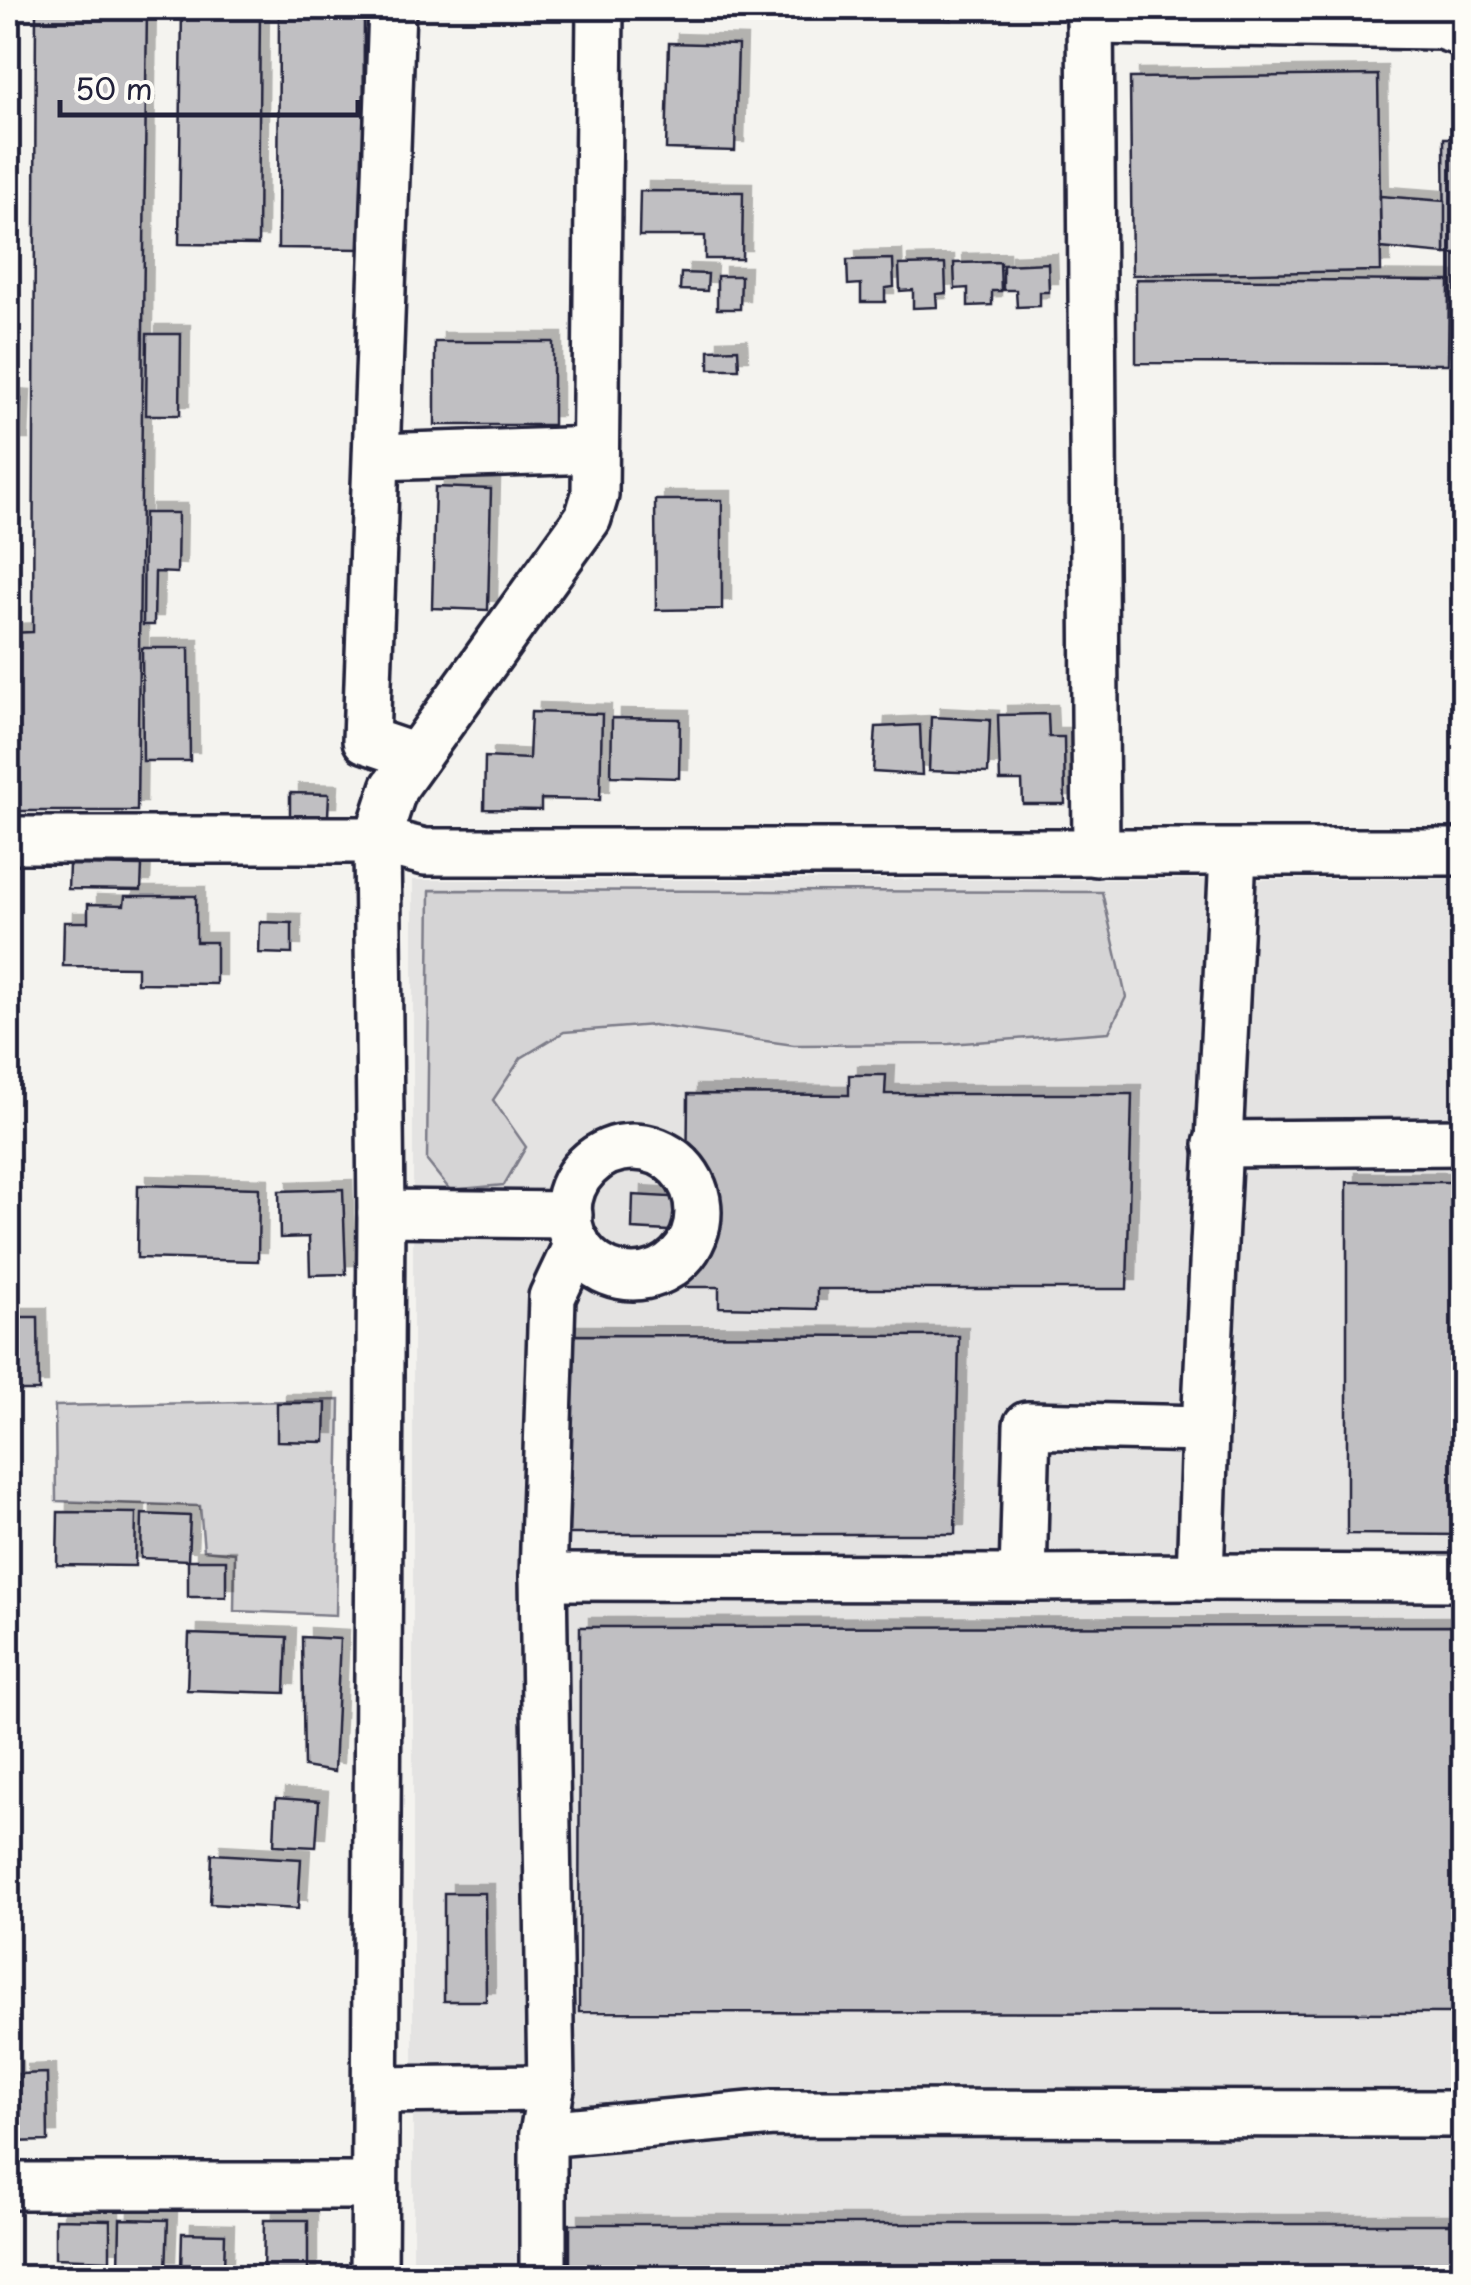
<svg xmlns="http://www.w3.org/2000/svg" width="1471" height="2285" font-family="'Playpen Sans',sans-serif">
	<defs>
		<filter id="shadow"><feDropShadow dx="9" dy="-9" stdDeviation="0" flood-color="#0004"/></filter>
	</defs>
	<rect width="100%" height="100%" fill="#f4f3ef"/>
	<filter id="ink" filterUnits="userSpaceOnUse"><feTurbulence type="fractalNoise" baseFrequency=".01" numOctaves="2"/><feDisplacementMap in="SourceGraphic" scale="20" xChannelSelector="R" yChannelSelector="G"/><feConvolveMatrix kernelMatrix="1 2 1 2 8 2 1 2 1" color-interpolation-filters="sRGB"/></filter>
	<g filter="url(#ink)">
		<polygon fill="#e4e3e2" points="1463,879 1463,2277 413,2278 413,880"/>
		<g fill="#d5d4d5" stroke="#7c7b88" stroke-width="2.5">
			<polygon points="430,890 1102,892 1126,997 1109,1032 949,1044 794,1045 653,1025 564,1032 521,1058 493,1100 526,1147 504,1185 450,1190 427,1161"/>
			<polygon points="340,1400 336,1615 234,1611 235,1553 204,1550 200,1506 56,1501 55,1406"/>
		</g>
		<g fill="#c0bfc2" stroke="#22223b" stroke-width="2.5" filter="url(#shadow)">
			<polygon points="36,8 147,8 137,811 8,811 8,633 33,632"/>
			<polygon points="182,8 260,8 258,245 179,244"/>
			<polygon points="279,8 364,8 363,249 278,248"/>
			<rect x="676" y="8" width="72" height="8"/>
			<polygon points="771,8 952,8 951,20 771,15"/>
			<polygon points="669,43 738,45 735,151 666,149"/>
			<polygon points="1378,75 1381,271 1132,275 1130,78"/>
			<polygon points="1452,105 1464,105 1464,471 1455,471 1455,254 1445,254 1444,138 1453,138"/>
			<polygon points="640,191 743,192 742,259 705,259 705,236 639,236"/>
			<polygon points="1380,196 1445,201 1445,254 1381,248"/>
			<polygon points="893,259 894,287 885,288 885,302 861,302 861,284 848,285 847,260"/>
			<polygon points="1000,262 1001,291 992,291 992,305 968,306 968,288 955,289 954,263"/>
			<polygon points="1048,263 1049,292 1040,292 1040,306 1017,307 1016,290 1003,290 1003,265"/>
			<polygon points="945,264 946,293 936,294 937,307 913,308 913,290 900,291 899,265"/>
			<polygon points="681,273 708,274 707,291 680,290"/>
			<polygon points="717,276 741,276 740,309 717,309"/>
			<polygon points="1136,279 1449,281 1448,364 1136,363"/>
			<polygon points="147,334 181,334 180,415 146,415"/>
			<rect x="435" y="342" width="118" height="83"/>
			<polygon points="738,349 739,369 709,369 709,350"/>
			<polygon points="8,398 21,399 19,448 8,448"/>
			<polygon points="435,487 491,489 488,610 432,608"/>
			<polygon points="655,500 722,500 722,609 656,610"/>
			<polygon points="144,513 178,513 177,573 155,572 154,625 143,625"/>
			<polygon points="142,648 189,648 190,761 143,761"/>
			<polygon points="531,712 602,714 600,800 541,799 541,810 484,809 485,757 529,759"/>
			<polygon points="1048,714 1049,737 1064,737 1065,804 1023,804 1022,781 1000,781 998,715"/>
			<polygon points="931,717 990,720 988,773 929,771"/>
			<polygon points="612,718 680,719 679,778 611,776"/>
			<polygon points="920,725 922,775 873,772 876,727"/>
			<polygon points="290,793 329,794 328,816 290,816"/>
			<polygon points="69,865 142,866 141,890 68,889"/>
			<polygon points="125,896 196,896 196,942 216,942 216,984 137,983 137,967 63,966 64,922 88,922 88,904 124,905"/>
			<polygon points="260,922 292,923 292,954 259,953"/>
			<polygon points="849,1075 886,1075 885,1094 1132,1094 1127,1289 817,1289 817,1309 719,1307 719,1287 685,1287 687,1232 632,1229 633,1195 687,1198 688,1094 849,1095"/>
			<polygon points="1347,1182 1464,1182 1464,1535 1347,1534"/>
			<polygon points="138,1185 259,1188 258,1261 137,1258"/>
			<polygon points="343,1189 346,1274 310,1275 309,1237 280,1238 279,1191"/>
			<polygon points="8,1317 38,1317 39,1391 8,1391"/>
			<polygon points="563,1335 959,1336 955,1534 558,1534"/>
			<polygon points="277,1403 326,1403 325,1442 277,1441"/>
			<polygon points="58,1512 136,1513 135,1566 57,1565"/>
			<polygon points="142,1514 190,1516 188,1560 141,1558"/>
			<rect x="188" y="1560" width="38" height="37"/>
			<polygon points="1464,1626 1464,2013 579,2012 580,1627"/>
			<polygon points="189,1634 287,1637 285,1693 187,1690"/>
			<polygon points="302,1637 340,1639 334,1772 304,1767"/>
			<polygon points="276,1798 319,1801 316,1847 274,1845"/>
			<polygon points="212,1854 301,1859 298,1909 210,1904"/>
			<polygon points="444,1893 485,1893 486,2001 444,2001"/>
			<polygon points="8,2069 13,2069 14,2107 8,2107"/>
			<polygon points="47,2073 48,2141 8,2142 8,2112 20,2112 19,2074"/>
			<polygon points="55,2219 110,2220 110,2260 55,2258"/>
			<polygon points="120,2219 168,2220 166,2270 119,2269"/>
			<polygon points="264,2220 308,2220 308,2278 263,2278"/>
			<rect x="570" y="2224" width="894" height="54"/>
			<polygon points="182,2233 225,2234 224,2270 181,2270"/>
		</g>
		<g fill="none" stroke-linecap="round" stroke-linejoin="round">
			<defs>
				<g id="minor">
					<polyline points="392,8 366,740 416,757"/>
					<polyline points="1090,8 1096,853"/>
					<polyline points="1090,21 1441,26 1464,34"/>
					<polyline points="377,457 595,450"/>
					<polyline points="8,840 377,840 425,852 1464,852"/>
					<polyline points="1217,1144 1464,1142"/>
					<circle cx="633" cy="1212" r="65"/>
					<polyline points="381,1213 569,1215"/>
					<polyline points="1205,1429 1200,1577 1023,1578 1027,1425 1205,1429 1233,855"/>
					<polyline points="543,1577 1023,1578"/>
					<polyline points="1200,1577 1464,1578"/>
					<polyline points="375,2090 551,2088"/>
					<polyline points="543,2134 773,2113 1464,2114"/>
					<polyline points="8,2186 374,2186"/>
					<polyline points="374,2278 381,1213 377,840 394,788 588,518 595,495 600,8"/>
					<polyline points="543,2278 543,2134 551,2088 543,1577 552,1297 577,1244"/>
				</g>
			</defs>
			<use href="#minor" stroke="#22223b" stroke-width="52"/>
			<use href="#minor" stroke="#fdfcf7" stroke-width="45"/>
		</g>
	</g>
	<rect width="1471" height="2285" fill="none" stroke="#fdfcf7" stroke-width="40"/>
	<rect x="20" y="20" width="1431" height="2245" fill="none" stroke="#22223b" stroke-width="4" filter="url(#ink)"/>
	<path d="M60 100v15h298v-15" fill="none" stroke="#22223b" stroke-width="5"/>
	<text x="75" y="100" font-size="30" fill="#22223b" stroke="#fdfcf7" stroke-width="8" paint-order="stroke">50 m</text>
</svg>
